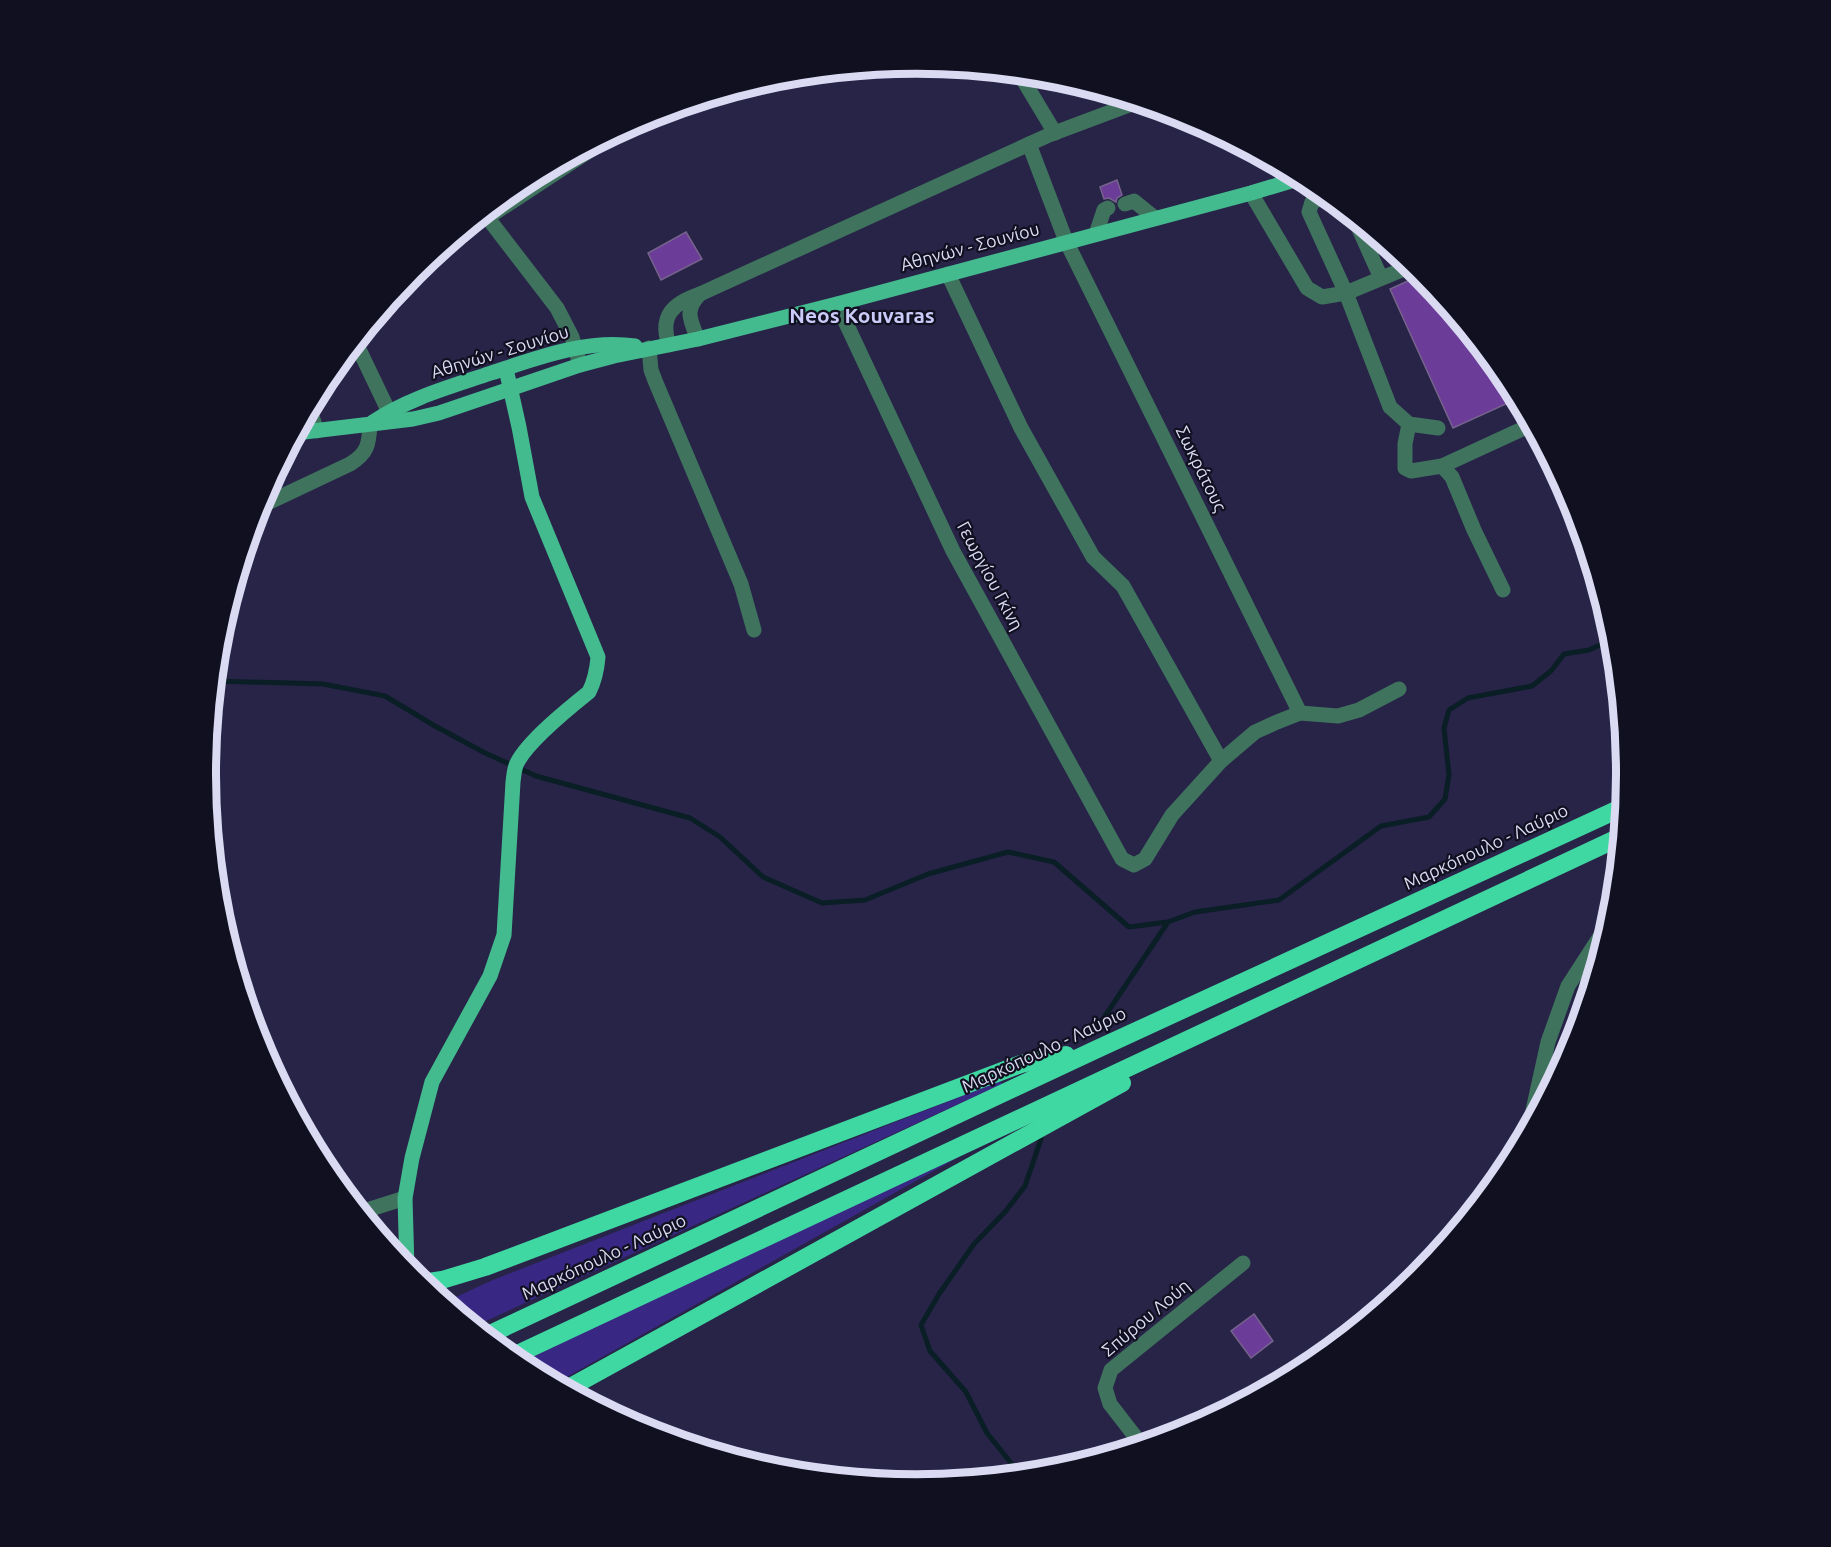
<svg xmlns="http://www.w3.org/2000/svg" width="1831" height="1547" font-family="Ubuntu,sans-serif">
	<rect width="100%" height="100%" fill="#272448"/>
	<g fill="#392883">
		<polygon points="1000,1081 1002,1084 475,1326 445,1302 493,1280"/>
		<polygon points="996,1136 556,1383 517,1361"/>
	</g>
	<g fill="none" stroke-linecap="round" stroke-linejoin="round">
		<g stroke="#0a1e26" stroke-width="5">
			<polyline points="214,681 323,684 385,696 435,726 485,753 536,776 690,818 720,837 763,877 822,903 865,900 928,874 1008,852 1054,862 1129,927 1168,922"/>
			<polyline points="1099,1025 1168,922 1195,912 1279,900 1381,826 1429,817 1445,799 1449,775 1444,728 1449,710 1468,698 1532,686 1551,671 1564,654 1589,650 1613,639"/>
			<polyline points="1014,1474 1011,1463 987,1433 966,1392 930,1351 921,1325 939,1294 974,1244 1005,1212 1025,1186 1041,1139"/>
		</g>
	</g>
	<g fill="#6c3c99" stroke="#75638b" stroke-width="1.5">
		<polygon points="1117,180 1122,195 1117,198 1116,202 1109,198 1104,199 1100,187"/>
		<polygon points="686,232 702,259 661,280 648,253"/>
		<polygon points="1421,275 1506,379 1517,399 1453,428 1390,289"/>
		<polygon points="1254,1314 1273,1341 1251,1358 1231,1331"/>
	</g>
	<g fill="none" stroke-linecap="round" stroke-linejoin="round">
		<g stroke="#3f735d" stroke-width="15">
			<polyline points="1019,73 1055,133"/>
			<polyline points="1029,144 1066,241 1300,713"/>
			<polyline points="1251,193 1307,288 1322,297 1346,293 1411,266"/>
			<polyline points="1327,196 1312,202 1309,212 1346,293 1390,407 1409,424 1438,428"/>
			<polyline points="1125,204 1134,201 1155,218"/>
			<polyline points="484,213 557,308 572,337 580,365"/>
			<polyline points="487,218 624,128"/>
			<polyline points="1355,220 1381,278"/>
			<polyline points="1096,234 1104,210 1108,208"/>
			<polyline points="948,274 1021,428 1093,557 1123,586 1221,761"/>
			<polyline points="837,304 953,551 1122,859 1134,865 1145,859 1172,815 1221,761 1255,732 1277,722 1300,713 1338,716 1359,710 1399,689"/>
			<path d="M698,339C690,320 684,310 700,294"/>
			<polyline points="355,341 389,412"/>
			<path d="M669,345C659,316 673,303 700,294L1049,135L1137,102"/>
			<polyline points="649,348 651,370 656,383 741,584 754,630"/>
			<polyline points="309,408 317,431"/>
			<polyline points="1409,424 1405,444 1405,468 1411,471 1442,466 1452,477 1474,530 1503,590"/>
			<polyline points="1442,466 1531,425"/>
			<path d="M257,508L350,464C368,453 369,444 370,424"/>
			<polyline points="1530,1124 1548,1042 1568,986 1610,921"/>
			<polyline points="361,1212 405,1198"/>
			<polyline points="1141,1444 1110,1404 1105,1388 1111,1370 1243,1263"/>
		</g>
		<g stroke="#43bb8e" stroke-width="15">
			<path d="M373,422C409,398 450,387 491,373C538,358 585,339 635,346"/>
			<polyline points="296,433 413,419 439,413 580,365 614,356 698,339 837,304 1251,193 1301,178"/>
			<path d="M407,1268L405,1198L412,1158L432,1082L490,976L504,935L513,782C514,775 514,769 517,763C528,741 569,708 589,692C595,680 597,670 598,657L532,497L519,427L506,369"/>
		</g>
		<g stroke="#40d8a2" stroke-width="18">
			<polyline points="422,1283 442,1280 485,1267 1021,1064 1066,1055"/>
			<polyline points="486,1336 1095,1050 1623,807"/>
			<polyline points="511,1357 1620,837"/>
			<polyline points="567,1389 1122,1083"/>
		</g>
	</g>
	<g text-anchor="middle" stroke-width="4.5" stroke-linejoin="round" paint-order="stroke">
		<g font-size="18" fill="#dadaf2" stroke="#111020">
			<text transform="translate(970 247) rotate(-15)" y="6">Αθηνών - Σουνίου</text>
			<text transform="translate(500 352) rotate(-17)" y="6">Αθηνών - Σουνίου</text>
			<text transform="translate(1201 469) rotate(64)" y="6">Σωκράτους</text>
			<text transform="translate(990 576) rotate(62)" y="6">Γεωργίου Γκίνη</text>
			<text transform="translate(1486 847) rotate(-25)" y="6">Μαρκόπουλο - Λαύριο</text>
			<text transform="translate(1044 1050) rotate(-25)" y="6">Μαρκόπουλο - Λαύριο</text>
			<text transform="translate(604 1257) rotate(-25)" y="6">Μαρκόπουλο - Λαύριο</text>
			<text transform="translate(1146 1318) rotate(-40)" y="6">Σπύρου Λούη</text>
		</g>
		<g font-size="21" font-weight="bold" fill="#cacaf9" stroke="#111020">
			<text x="862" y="323">Neos Kouvaras</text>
		</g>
	</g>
	<path d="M0 0H1831V1547H0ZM216 774a700 700 0 1 1 1400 0a700 700 0 1 1-1400 0Z" fill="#111020" fill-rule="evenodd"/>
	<path fill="none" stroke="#dadaf2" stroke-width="8" d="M216 774a700 700 0 1 1 1400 0a700 700 0 1 1-1400 0Z"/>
</svg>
